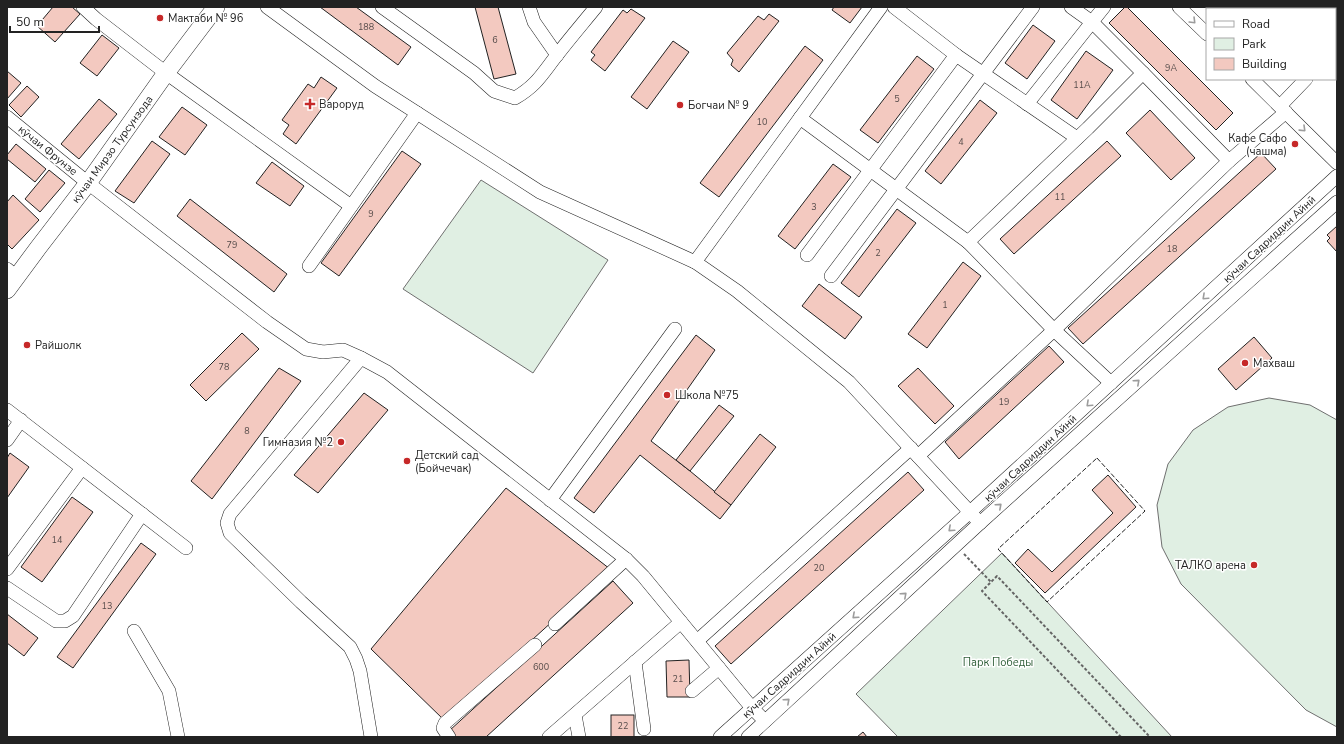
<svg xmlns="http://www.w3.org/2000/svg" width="1344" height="744" font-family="'Nunito Sans',sans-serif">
	<rect width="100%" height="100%" fill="#fff"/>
	<g fill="#e0efe3" stroke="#6f6f6f">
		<polygon points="481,180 608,260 533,373 403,289"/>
		<polygon points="1269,398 1310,405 1337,420 1337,727 1306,710 1181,584 1162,547 1157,505 1168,464 1193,430 1228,407"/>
		<polygon points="1002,553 1172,737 898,737 856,694"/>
	</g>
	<g fill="#f3c9c0" stroke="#222">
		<polygon points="53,7 72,7 80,14 55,42 37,26"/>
		<polygon points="320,7 356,7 411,47 398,65"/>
		<polygon points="475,7 498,7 516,74 494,79"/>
		<polygon points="834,7 862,7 850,23 832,10"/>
		<polygon points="1125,7 1127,7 1233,113 1216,130 1109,23"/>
		<polygon points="1255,7 1287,7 1289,9 1257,9"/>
		<polygon points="631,9 645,18 605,71 591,60 595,55 591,52 623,10 627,13"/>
		<polygon points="769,14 779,21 739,72 731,65 733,60 727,53 758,16 764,20"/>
		<polygon points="1033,25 1055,41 1027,79 1005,63"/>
		<polygon points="102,35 119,48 97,76 80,63"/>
		<polygon points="673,41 689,52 647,109 631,97"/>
		<polygon points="805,46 823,60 719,197 700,183"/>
		<polygon points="1086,51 1113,70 1077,119 1051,100"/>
		<polygon points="917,56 934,69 878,143 860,130"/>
		<polygon points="7,71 21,83 7,99"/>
		<polygon points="321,77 337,88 296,144 283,134 289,125 282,120 308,84 314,88"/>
		<polygon points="27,86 39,97 21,117 9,105"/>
		<polygon points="99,99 117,114 79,159 61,144"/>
		<polygon points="980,100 997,113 941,184 925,171"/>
		<polygon points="182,107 207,125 185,155 159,137"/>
		<polygon points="1150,110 1195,158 1171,180 1126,133"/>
		<polygon points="152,141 170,154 134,203 115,191"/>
		<polygon points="1107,141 1121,156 1014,254 1000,239"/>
		<polygon points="16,144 46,169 35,182 7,159 7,155"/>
		<polygon points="402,151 421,164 339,276 321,263"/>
		<polygon points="1261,153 1276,169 1083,344 1068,328"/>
		<polygon points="272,162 304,186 290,206 256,183"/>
		<polygon points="833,164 851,177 795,249 778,236"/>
		<polygon points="49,170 65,183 40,212 25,199"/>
		<polygon points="13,195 39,220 12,249 7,244 7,202"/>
		<polygon points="190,199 287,274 274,292 177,216"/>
		<polygon points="897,209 916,223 859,297 841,283"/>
		<polygon points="1337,226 1337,252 1327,241 1330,238 1327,235"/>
		<polygon points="963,262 981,276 927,348 908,334"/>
		<polygon points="819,284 862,317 845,339 802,306"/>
		<polygon points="242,333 259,349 206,401 190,385"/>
		<polygon points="696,335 715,350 651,441 690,471 731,505 720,519 640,455 594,513 574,498"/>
		<polygon points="1254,337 1272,358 1236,390 1218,369"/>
		<polygon points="1049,346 1064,362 959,459 945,442"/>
		<polygon points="279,368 301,381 212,499 191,481"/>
		<polygon points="918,368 954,406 935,424 898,386"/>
		<polygon points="364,393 388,410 318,493 294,475"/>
		<polygon points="719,405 734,416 690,471 676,460"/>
		<polygon points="760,434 776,447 731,505 714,492"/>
		<polygon points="10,453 29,467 7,498 7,458"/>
		<polygon points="908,472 924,490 731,664 715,646"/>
		<polygon points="1108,475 1136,507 1045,593 1015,563 1028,549 1052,572 1113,513 1092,490"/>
		<polygon points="506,488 610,569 444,720 371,649"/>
		<polygon points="72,497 93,512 42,582 21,567"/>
		<polygon points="141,543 156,554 73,668 57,657"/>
		<polygon points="613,581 633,603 486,737 455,737 449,731"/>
		<polygon points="7,614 38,638 24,656 7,643"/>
		<polygon points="689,660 690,697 667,697 666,661"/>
		<rect x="611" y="715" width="23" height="22"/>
		<polygon points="863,732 867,737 857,737"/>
	</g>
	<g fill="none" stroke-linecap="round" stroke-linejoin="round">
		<defs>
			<g id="minor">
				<polyline points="83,7 96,19 166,73 351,206"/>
				<polyline points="267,7 375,86 540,192 695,262 737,291 849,382 980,523"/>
				<path d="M382,7L474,73L494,91L515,98C537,85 542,74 557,55C570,38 583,23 596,7"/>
				<polyline points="529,7 534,22 557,55"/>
				<polyline points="894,7 956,55"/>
				<polyline points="1104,7 1092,22 1143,73 1088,128 968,242 1054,330 1111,383"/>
				<polyline points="1179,7 1207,34"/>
				<polyline points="1335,49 1337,47"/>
				<polyline points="1143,73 1229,161 1286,112"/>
				<polyline points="1252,79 1337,163"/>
				<polyline points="1027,104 1092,22 1071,7"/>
				<polyline points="1280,106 1306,79"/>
				<polyline points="7,117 88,183 267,322 306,349 323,352 343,350 361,358 387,372 626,559 643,576 752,708 765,721"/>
				<polyline points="800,118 968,242"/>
				<polyline points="807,255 956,55 1077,138"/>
				<polyline points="695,262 881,7"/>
				<polyline points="309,266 417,113"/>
				<polyline points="7,269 17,277"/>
				<polyline points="831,276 1033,7"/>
				<polyline points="361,358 230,514 227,523 230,533 301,602 350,647 356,659 360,671 371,737"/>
				<polyline points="7,410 186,548"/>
				<polyline points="7,440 21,420"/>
				<polyline points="918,456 1054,330 1229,161"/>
				<polyline points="550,500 675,329"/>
				<polyline points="7,569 82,468"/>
				<polyline points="7,588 56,621 65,621 73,616 142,514"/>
				<polyline points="555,624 626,559"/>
				<polyline points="134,631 169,691 178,737"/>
				<polyline points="697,641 911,448"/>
				<polyline points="635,662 644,729"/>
				<polyline points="692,691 719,668"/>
				<polyline points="575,715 579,737"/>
				<polyline points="449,737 443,728 445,723 535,645"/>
				<polyline points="549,737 681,622"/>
				<polyline points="720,737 970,512 1337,176"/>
				<polyline points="748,737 980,523 1337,202"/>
			</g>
			<polyline id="major" points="7,290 38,248 88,183 166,73 216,7"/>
		</defs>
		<use href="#minor" stroke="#222" stroke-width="14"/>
		<use href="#major" stroke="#222" stroke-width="18"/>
		<g stroke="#646464" stroke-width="2" stroke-dasharray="3 2" stroke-linecap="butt">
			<polyline points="964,554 991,582"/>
			<polyline points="1121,737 982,591 997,576 1150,737"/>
		</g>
		<use href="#minor" stroke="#fff" stroke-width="13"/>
		<use href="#major" stroke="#fff" stroke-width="17"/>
		<polygon stroke="#222" stroke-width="1" stroke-dasharray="5 2" stroke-linecap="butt" points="1097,458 1145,511 1047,602 998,549"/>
	</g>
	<defs><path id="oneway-chevron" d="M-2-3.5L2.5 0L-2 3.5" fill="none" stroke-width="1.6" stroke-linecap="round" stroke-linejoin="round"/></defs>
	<g stroke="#9c9c9c">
		<use href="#oneway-chevron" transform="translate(1193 21) rotate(45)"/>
		<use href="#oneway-chevron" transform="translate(1303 129) rotate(44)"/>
		<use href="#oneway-chevron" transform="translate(1205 297) rotate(137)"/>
		<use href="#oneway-chevron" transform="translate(1137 382) rotate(-42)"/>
		<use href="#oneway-chevron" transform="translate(1089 404) rotate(137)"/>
		<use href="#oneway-chevron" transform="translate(999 506) rotate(-42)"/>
		<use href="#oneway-chevron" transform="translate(951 529) rotate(138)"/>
		<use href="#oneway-chevron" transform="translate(904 595) rotate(-42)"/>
		<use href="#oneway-chevron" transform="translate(855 616) rotate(138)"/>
		<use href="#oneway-chevron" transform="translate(787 701) rotate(-42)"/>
	</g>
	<g fill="#c62828" stroke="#fff" stroke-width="1.5">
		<circle cx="160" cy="18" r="4"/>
		<path d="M308 98h4v4h4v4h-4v4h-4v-4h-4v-4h4z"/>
		<circle cx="680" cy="105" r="4"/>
		<circle cx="1295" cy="144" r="4"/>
		<circle cx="27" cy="345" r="4"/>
		<circle cx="1245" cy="363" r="4"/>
		<circle cx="667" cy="395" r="4"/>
		<circle cx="341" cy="442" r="4"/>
		<circle cx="407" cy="461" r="4"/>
		<circle cx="1254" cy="565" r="4"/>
	</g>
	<g text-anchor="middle" stroke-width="3" stroke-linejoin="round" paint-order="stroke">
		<g font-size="9" fill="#564c4a">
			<text x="366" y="30">188</text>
			<text x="495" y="43">6</text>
			<text x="1171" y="71">9А</text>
			<text x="1082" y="88">11А</text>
			<text x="897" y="102">5</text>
			<text x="762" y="125">10</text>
			<text x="961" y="145">4</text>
			<text x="1060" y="200">11</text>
			<text x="814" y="210">3</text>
			<text x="371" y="217">9</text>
			<text x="232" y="248">79</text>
			<text x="1172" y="252">18</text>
			<text x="878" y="256">2</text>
			<text x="945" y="308">1</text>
			<text x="224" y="370">78</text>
			<text x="1004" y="405">19</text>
			<text x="247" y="434">8</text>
			<text x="57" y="543">14</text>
			<text x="819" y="571">20</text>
			<text x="107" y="609">13</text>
			<text x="541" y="670">600</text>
			<text x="678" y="682">21</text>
			<text x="623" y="729">22</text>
		</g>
		<g font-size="11" fill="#222" stroke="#fff" text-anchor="start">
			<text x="168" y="22">Мактаби № 96</text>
			<text x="319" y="108">Вароруд</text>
			<text x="688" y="109">Богчаи № 9</text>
			<text x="1287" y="142" text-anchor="end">Кафе Сафо<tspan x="1287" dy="13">(чашма)</tspan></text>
			<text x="35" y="349">Райшолк</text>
			<text x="1253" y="367">Махваш</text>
			<text x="675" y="399">Школа №75</text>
			<text x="333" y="446" text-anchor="end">Гимназия №2</text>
			<text x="415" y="459">Детский сад<tspan x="415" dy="13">(Бойчечак)</tspan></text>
			<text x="1246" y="569" text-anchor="end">ТАЛКО арена</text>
		</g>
		<g font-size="11" fill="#222" stroke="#fff">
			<text transform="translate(112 149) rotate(-54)" y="4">кӯчаи Мирзо Турсунзода</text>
			<text transform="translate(48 150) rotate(39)" y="4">кӯчаи Фрунзе</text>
			<text transform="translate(1269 239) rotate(-43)" y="4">кӯчаи Садриддин Айнӣ</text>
			<text transform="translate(1030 458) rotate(-43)" y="4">кӯчаи Садриддин Айнӣ</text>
			<text transform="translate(789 675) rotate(-42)" y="4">кӯчаи Садриддин Айнӣ</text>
		</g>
		<g font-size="11" fill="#2f5e38" stroke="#fff">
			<text x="998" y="666">Парк Победы</text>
		</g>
	</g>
	<rect width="1344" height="744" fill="none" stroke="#222222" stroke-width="16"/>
	<rect x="1206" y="8" width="130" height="72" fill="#ffffff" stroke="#a7a7a7"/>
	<rect x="1214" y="21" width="20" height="6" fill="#ffffff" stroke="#a7a7a7"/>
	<text x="1242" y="28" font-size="12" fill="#222222">Road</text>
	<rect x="1214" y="38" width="20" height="12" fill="#e0efe3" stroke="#a7a7a7"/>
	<text x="1242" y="48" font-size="12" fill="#222222">Park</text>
	<rect x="1214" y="58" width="20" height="12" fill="#f3c9c0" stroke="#a7a7a7"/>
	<text x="1242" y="68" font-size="12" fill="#222222">Building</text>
	<path d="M10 26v6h89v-6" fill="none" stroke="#222222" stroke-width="2"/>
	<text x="16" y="26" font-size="12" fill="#222222" stroke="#ffffff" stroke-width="3" paint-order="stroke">50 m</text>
</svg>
